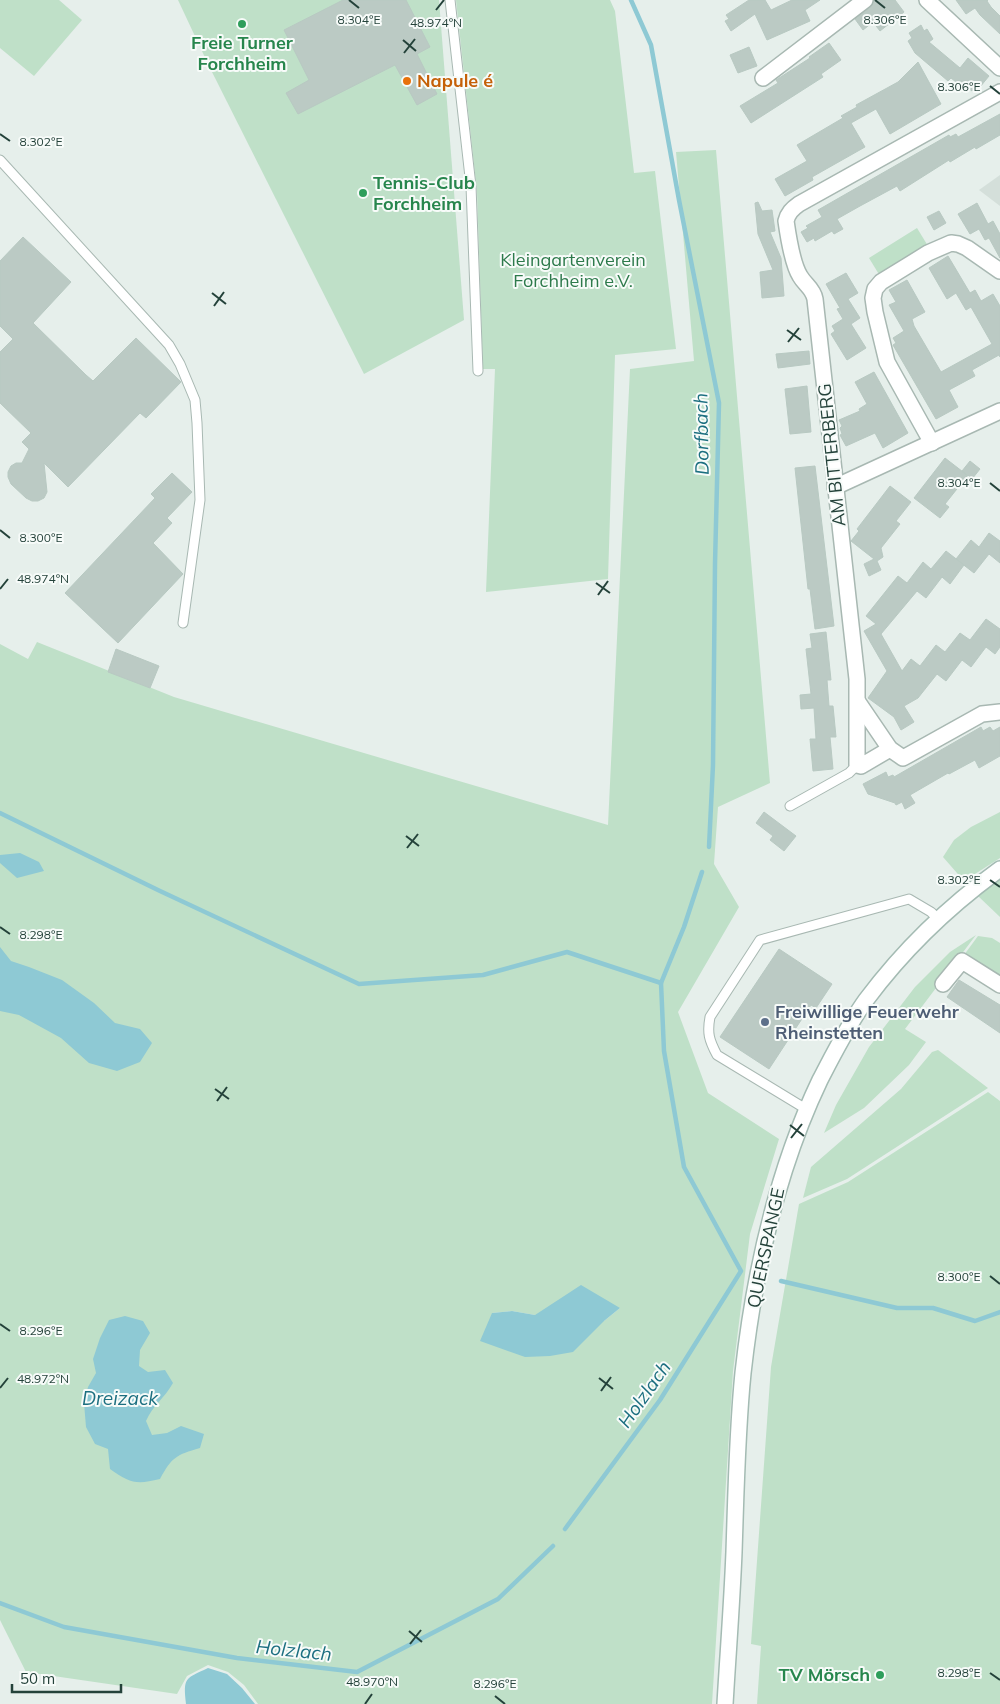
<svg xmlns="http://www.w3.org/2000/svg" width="1000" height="1704" font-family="Mulish,sans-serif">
	<rect width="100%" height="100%" fill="#e6efeb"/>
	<polygon fill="#d4dfda" points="1000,175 1000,206 979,190"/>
	<g fill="#bfe0c8" fill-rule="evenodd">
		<polygon points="0,0 59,0 82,20 34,76 0,48"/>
		<polygon points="178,0 439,0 464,320 364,374 209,66"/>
		<polygon points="456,0 610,0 615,11 634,173 655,171 676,349 615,355 608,579 486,592 495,369 483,369 477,192"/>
		<path d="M716,150L770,783L718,807L714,864L739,907L678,1012L708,1093L779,1139L750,1234L733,1371L712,1704H258L244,1685L228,1672L208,1665L187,1676L177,1694L26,1672L0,1620V644L28,659L37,642L174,697L608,825L630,369L694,361L676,152ZM620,1308L604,1321L492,1313L512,1311L535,1315Z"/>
		<polygon points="917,228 928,246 880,276 869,258"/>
		<polygon points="1000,812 1000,858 964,881 943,857 954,840 971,827"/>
		<polygon points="1000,878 1000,917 978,896"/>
		<polygon points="976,935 905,1029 926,1042 909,1065 864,1108 824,1133 836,1105 869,1047 915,987 950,952"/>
		<polygon points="978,936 992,938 1000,943 1000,977 964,955"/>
		<polygon points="938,1050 988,1088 847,1179 803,1198 811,1167 901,1089 932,1052"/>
		<polygon points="988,1092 1000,1101 1000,1704 757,1704 761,1646 751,1644 771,1367 799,1204 848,1182"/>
	</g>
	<g fill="#8ec9d4">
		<polygon points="20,853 39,862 44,871 17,878 0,863 0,855"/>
		<polygon points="0,947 11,961 29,967 62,980 94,1003 115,1023 140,1029 152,1043 140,1062 117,1071 89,1063 61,1038 19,1015 0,1011"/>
		<polygon points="581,1285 620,1308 604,1321 573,1352 550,1356 525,1357 480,1341 492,1313 512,1311 535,1315"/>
		<path d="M125,1316L143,1321L150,1333L140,1350L139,1366L148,1372L165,1370L173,1383C164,1399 153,1405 146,1421L152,1435L167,1433L181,1426L204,1434L200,1448C176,1455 172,1457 160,1479C136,1485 130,1483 110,1469L108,1449L95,1444L86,1427L84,1403L88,1387L96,1373L93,1359L100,1338L109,1320Z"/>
		<path d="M208,1668L227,1674L242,1688L255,1704H186C183,1677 185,1679 208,1668Z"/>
	</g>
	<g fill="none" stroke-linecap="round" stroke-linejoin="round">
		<g stroke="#8ec9d4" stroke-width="4.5">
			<polyline points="631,0 651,45 679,200 719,403 715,564 713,765 709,847"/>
			<polyline points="0,813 160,891 359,984 483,975 567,952 661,983"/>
			<polyline points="781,1281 897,1308 933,1308 975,1321 1000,1312"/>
			<polyline points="565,1529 660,1400 741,1271 684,1167 664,1051 661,983 684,927 702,872"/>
			<polyline points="0,1603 64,1627 237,1658 357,1672 498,1599 553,1546"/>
		</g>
	</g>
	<g fill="#bbcac4" stroke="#b8c9c2">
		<polygon points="343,0 406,0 430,47 417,54 437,94 417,105 395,65 298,114 286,93 309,80 284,30"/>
		<polygon points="749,0 765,0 771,10 792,0 820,0 805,10 810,21 767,40 755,14 731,31 725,21 729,19 726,15"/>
		<polygon points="874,0 895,0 904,12 880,31 873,22 863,30 855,19 871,7"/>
		<polygon points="956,0 988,0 987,1 991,7 1000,16 1000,34 980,15 975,8 966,14"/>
		<polygon points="921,25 924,31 927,29 933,39 929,42 960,68 968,58 989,76 980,87 977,85 972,91 967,87 965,89 951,78 948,81 915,53 908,41 912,38 909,33"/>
		<polygon points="829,43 841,60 821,74 823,77 751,123 740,106 778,83 776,80 810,58 809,57"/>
		<polygon points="749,47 757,66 738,73 730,55"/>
		<polygon points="918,62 941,104 890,134 876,109 851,123 865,147 812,177 813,180 785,196 775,179 807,161 797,145 843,118 841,116 857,107 856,105 898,82"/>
		<polygon points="1000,114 1000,135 976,149 975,147 950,162 949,160 900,191 897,186 860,206 837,219 843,229 834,234 832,231 815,241 814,238 807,242 801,232 808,228 806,226 822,217 818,210 949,135 950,137 956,134 958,137"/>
		<polygon points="758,202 762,211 772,210 775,231 770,232 781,258 784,296 762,298 760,272 773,270 758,234 755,203"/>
		<polygon points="977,203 988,224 993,221 1000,234 1000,258 989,238 985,240 979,229 970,234 958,214"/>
		<polygon points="939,211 946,223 934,230 927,217"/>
		<polygon points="23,237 71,282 33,323 86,375 93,381 136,338 181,382 146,418 140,413 68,487 44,463 47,492 44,498 38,501 32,501 26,498 11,484 8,477 8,472 11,466 16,463 22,463 29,449 22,442 31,433 0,403 0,352 13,339 0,326 0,261"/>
		<polygon points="948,256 970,293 975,290 981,301 993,294 1000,306 1000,357 999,355 972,370 975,376 949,390 958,407 936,419 893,345 896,343 893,338 904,331 889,305 896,302 889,290 907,280 925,312 912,319 914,326 941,372 992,344 971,307 966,310 956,293 947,299 929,268"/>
		<polygon points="846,273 858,293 848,299 860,318 851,324 866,348 847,360 831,334 835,331 832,326 843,319 837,309 840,308 826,284"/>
		<polygon points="809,351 810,364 778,368 776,354"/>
		<polygon points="874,372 908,433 883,448 875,433 846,446 840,435 842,434 840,428 842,426 839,420 860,411 859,409 867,404 855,382"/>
		<polygon points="807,386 811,432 790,434 785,389"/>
		<polygon points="945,458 967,475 962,471 970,461 980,469 972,479 968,475 945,504 949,507 940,518 914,498"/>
		<polygon points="815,466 834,626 815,629 810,589 808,589 795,468"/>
		<polygon points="172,473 192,492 167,518 172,523 153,543 183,574 118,643 65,593 155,498 151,494"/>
		<polygon points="890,486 911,502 896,521 900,524 881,548 883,557 877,561 881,570 869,576 864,564 874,559 851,541 859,531 857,529"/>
		<polygon points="989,533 1000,541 1000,563 989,554 974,573 956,559 971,540 979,547"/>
		<polygon points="946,551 964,565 950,584 942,577 926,598 917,591 881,634 902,671 911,659 920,666 936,645 945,652 960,633 970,640 986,619 1000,629 1000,647 995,654 986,647 971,667 962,660 946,681 937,674 918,698 904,706 914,722 901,730 894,717 868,698 887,671 864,631 876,624 866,616 898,576 907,583 923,562 931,569"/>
		<polygon points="826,632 831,680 827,680 829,706 833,706 836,737 830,737 833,769 813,771 810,739 816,739 814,708 801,709 800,695 811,694 806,649 812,648 810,634"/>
		<polygon points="116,649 159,666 150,688 108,672"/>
		<polygon points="981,727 983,731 990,727 993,731 1000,727 1000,756 979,768 975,760 949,774 948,773 910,795 915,803 905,809 902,802 896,805 895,803 868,794 863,784 886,772 888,777 893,775 894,777"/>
		<polygon points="764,812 796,836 784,851 770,840 773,836 756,823"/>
		<polygon points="779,949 832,984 816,1008 811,1005 769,1069 720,1037"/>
		<polygon points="959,980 1000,1005 1000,1033 947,997"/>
	</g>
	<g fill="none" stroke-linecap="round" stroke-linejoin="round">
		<defs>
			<g id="lane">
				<polyline points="450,0 471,186 478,371"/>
				<polyline points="0,160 169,345 180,364 195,400 197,423 200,500 183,623"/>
				<polyline points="790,806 849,773 857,765"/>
				<path d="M806,1109L717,1055C709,1040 707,1033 710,1017L760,940L909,899L931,912L938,919"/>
			</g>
			<g id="street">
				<polyline points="927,0 1000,68"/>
				<polyline points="763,78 865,0"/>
				<polyline points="932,443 887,362 875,312 873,298 875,289 881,282 928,253 951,243 958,244 967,248 1000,271"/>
				<polyline points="835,487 1000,411"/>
				<polyline points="858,702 890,749 903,758 982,714 1000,712"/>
				<path d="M890,749L861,766L857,765V679L815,299C813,288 805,285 800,276C793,265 788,235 786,221C788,213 792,209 799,204L1000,92"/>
				<polyline points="943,984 962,961 1000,985"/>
			</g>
			<path id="secondary" d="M725,1704C728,1653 732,1603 734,1552C736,1493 737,1432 743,1373C754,1274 777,1170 820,1080C834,1053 848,1025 866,1000C904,949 949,906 1000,869"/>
		</defs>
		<use href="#lane" stroke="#a8b8b2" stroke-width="11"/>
		<use href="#street" stroke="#a8b8b2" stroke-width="18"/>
		<use href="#secondary" stroke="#a4bbb3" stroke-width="18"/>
		<use href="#lane" stroke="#fff" stroke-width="9"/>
		<use href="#street" stroke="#fff" stroke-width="15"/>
		<use href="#secondary" stroke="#fff" stroke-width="15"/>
	</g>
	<path fill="none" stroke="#24423a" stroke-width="2" d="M349,0L359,8M875,0L885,8M436,10L444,0M403,40L416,51M404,53L415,39M990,86L1000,94M0,134L10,141M212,293L226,304M214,306L224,292M787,330L801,340M788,342L799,328M990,483L1000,491M0,530L10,538M596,583L610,593M0,589L8,579M598,595L608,581M406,836L419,846M407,848L418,834M990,880L1000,887M0,927L10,934M215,1089L229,1099M217,1101L227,1087M790,1125L804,1136M791,1138L802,1124M990,1276L1000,1284M0,1324L10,1331M599,1378L613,1389M0,1388L8,1378M601,1391L611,1377M409,1631L422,1642M410,1644L421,1630M990,1673L1000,1680M495,1696L505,1704M365,1704L372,1694"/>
	<g fill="#2e9e5b" stroke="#f7fbf9" stroke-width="2">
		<circle cx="242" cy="24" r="5"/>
		<circle cx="363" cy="193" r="5"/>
		<circle cx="880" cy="1675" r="5"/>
	</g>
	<circle fill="#e8710a" stroke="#f7fbf9" stroke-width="2" cx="407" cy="81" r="5"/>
	<circle fill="#5c6f8a" stroke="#f7fbf9" stroke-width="2" cx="765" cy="1022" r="5"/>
	<g text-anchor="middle" stroke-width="4" stroke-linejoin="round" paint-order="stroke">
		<g font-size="18" font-weight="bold" fill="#27864d" stroke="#f7fbf9">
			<text x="242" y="49">Freie Turner<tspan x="242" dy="21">Forchheim</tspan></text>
			<text x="373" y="189" text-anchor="start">Tennis-Club<tspan x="373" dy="21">Forchheim</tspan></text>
			<text x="870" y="1681" text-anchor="end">TV Mörsch</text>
		</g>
		<g font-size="18" font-weight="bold" fill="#c56008" stroke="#f7fbf9" text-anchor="start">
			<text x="417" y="87">Napule é</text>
		</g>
		<g font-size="18" fill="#2d7a4b" stroke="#f7fbf9">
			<text x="573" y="266">Kleingartenverein<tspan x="573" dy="21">Forchheim e.V.</tspan></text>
		</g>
		<g font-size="18" fill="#24423a" stroke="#f7fbf9">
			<text transform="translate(832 455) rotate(-96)" y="6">AM BITTERBERG</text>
			<text transform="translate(766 1248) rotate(-78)" y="6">QUERSPANGE</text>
		</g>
		<g font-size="18" font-weight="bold" fill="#4e5e75" stroke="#f7fbf9" text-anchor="start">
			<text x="775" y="1018">Freiwillige Feuerwehr<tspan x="775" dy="21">Rheinstetten</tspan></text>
		</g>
		<g font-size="19" font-style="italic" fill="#1c6f80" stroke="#f7fbf9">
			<text transform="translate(701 434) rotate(-91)" y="7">Dorfbach</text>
			<text transform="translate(644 1394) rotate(-55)" y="7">Holzlach</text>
			<text x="120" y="1405">Dreizack</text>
			<text transform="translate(294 1650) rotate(6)" y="7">Holzlach</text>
		</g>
	</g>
	<g font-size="12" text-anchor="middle" fill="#24423a" stroke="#f7fbf9" stroke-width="4" stroke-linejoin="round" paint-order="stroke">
		<text x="359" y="24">8.304°E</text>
		<text x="885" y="24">8.306°E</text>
		<text x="436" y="27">48.974°N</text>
		<text x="959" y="91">8.306°E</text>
		<text x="41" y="146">8.302°E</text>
		<text x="959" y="487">8.304°E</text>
		<text x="41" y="542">8.300°E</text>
		<text x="43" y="583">48.974°N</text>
		<text x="959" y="884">8.302°E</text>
		<text x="41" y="939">8.298°E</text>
		<text x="959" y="1281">8.300°E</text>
		<text x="41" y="1335">8.296°E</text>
		<text x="43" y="1383">48.972°N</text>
		<text x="959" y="1677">8.298°E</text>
		<text x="372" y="1686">48.970°N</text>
		<text x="495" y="1688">8.296°E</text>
	</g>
	<path d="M12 1684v8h109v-8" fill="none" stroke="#24423a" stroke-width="2.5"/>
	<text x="20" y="1684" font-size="15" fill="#24423a" stroke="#f7fbf9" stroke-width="4" paint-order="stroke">50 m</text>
</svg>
